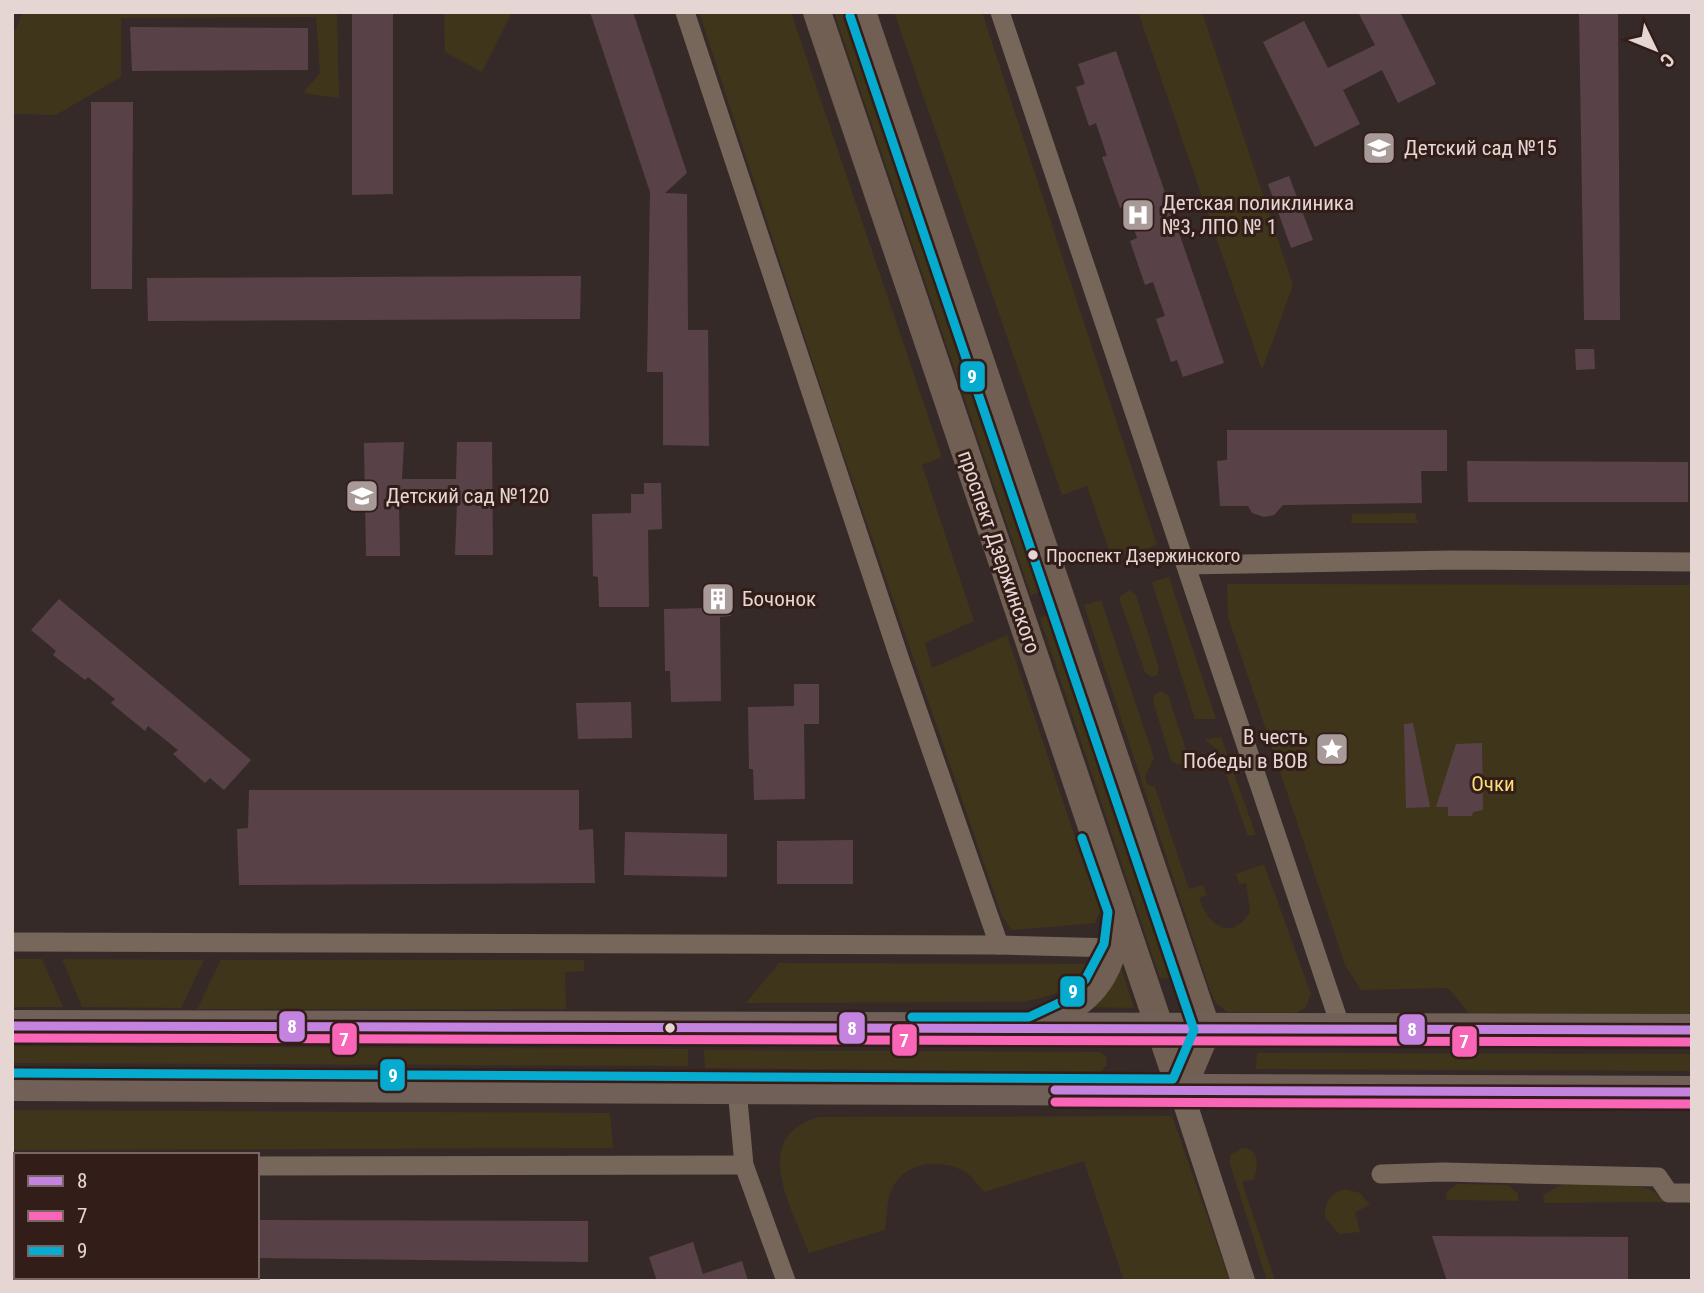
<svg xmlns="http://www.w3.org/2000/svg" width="1704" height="1293" font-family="'Roboto Condensed',sans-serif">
	<rect width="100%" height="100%" fill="#362a29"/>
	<g fill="#3f351a">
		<polygon points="22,12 337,12 339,98 303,93 320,73 316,17 121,18 121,77 56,115 12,114 12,31 16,30"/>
		<polygon points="444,12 512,12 482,72 445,52"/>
		<polygon points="699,12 791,12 942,457 922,465 974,621 925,643 932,668 1007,635 1100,911 1095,923 1012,930 1002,916 833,424"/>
		<polygon points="834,12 844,12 1040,592 1031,595"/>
		<polygon points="894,12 982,12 1157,545 1112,559 1087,486 1062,495"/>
		<polygon points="1138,12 1202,12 1293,285 1262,370"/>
		<polygon points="1415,513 1418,523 1351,523 1352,514"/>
		<polygon points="1169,577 1216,719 1195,719 1152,582"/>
		<polygon points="1227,584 1692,585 1692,1014 1469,1013 1448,988 1361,990 1345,965 1228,617"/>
		<polygon points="1129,590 1136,595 1159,668 1157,675 1151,677 1145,672 1119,598"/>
		<path d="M1101,600L1154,758L1145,777L1147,784L1155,787L1189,889L1203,885L1207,895L1199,898C1208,925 1231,943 1250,912L1246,883L1239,884L1236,874L1264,864L1311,994L1306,1007L1296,1013L1227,1012L1216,1003L1210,990L1084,605Z"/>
		<polygon points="1048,615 1170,974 1168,979 1160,978 1040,618"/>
		<polygon points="1161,691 1168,695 1188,756 1184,763 1177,764 1171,761 1153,701 1155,694"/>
		<polygon points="1221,737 1256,835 1248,836 1218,751 1205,739"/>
		<polygon points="12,959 42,959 63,1007 12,1007"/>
		<polygon points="62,959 204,960 181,1008 82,1007"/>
		<polygon points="221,960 584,960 584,971 565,972 566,1009 197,1009"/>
		<path d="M779,963L1088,964C1068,993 1054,996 1020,1002L746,1003Z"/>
		<polygon points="1121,967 1134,1008 1086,1007"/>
		<polygon points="12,1046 688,1049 688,1066 12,1063"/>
		<polygon points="704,1050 1101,1052 1106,1057 1107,1065 1100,1072 705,1068"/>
		<polygon points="1257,1053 1692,1054 1692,1071 1256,1069"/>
		<polygon points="12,1110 610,1113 613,1148 12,1150"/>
		<path d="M1172,1116L1230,1281H1124L1084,1161L984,1192C978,1185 972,1176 965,1172C942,1158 906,1161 893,1187C886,1200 887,1216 885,1230L809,1253C792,1207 748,1137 819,1117Z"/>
		<path d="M1242,1148C1260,1148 1258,1166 1254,1179L1242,1182L1275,1281H1267L1230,1164V1155Z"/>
		<polygon points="1457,1184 1508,1185 1518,1194 1518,1201 1447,1200 1446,1192"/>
		<path d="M1561,1185C1591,1185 1646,1175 1665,1202L1544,1203L1543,1195Z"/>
		<path d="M1345,1189L1360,1193L1370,1205L1355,1212L1360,1232L1339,1234L1325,1217C1324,1202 1331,1193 1345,1189Z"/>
	</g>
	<g fill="#584248">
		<polygon points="352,12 393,12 393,194 352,195"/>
		<polygon points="590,12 633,12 687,173 665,193 687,194 688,330 708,330 709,446 663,445 663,372 647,372 650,192"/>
		<polygon points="1358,12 1400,12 1436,84 1398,103 1382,70 1343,90 1360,124 1315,147 1263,42 1304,21 1328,68 1375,45"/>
		<polygon points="1579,12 1618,12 1620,320 1584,320"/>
		<polygon points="130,27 308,28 308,70 132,71"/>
		<polygon points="1116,51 1224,363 1183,377 1177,360 1171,362 1156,319 1165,316 1153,282 1145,285 1130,241 1137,238 1126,206 1120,208 1102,157 1107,156 1096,123 1089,126 1076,87 1085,84 1078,64"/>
		<polygon points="91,102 133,102 132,289 91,289"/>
		<polygon points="1289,176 1313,240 1291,248 1268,184"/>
		<polygon points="581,276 580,319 148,321 147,278"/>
		<polygon points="1575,349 1594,349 1595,369 1576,370"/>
		<polygon points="1227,430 1447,430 1447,471 1421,471 1422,503 1283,505 1274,515 1264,517 1252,513 1248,506 1220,506 1217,461 1227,460"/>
		<polygon points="404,442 402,479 456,479 457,442 492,442 493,555 455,555 457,504 399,502 400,556 366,556 364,443"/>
		<polygon points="1467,461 1688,462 1688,502 1468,502"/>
		<polygon points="644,483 661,483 662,529 648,530 649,607 599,607 598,577 593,576 592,514 631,513 631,494 644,494"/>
		<polygon points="729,588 731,616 720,617 721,701 671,702 670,671 665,671 664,609 706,608 705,590"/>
		<polygon points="59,599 251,760 224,790 210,778 205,783 173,754 178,750 148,726 145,731 111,703 115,699 88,677 85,680 53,655 56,651 31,630"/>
		<polygon points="794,684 819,684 819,724 804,724 805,799 754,800 753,769 749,769 748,707 794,706"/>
		<polygon points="631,702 632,738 578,739 576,703"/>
		<polygon points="1413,723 1430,807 1406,808 1404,724"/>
		<polygon points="1482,743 1483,810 1473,812 1472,816 1448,816 1448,807 1436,807 1456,744"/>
		<polygon points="249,790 579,790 579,830 593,829 595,883 239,885 237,829 248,828"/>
		<polygon points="625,832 727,834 727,877 624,875"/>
		<polygon points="853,840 853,884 777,884 777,841"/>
		<polygon points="257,1220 588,1221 588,1262 257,1258"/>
		<polygon points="1432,1236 1628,1237 1628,1281 1447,1281"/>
		<polygon points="693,1242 703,1274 742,1261 748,1281 657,1281 649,1257"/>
	</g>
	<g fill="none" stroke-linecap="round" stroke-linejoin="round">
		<g stroke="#77675a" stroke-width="19">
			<polyline points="685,12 900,660 999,945"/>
			<polyline points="1000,12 1341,1028"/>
			<polyline points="1186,565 1451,560 1692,562"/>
			<polyline points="12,942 999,945 1116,948"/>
			<polyline points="737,1089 744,1165 786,1281"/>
			<polyline points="12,1166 16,1166"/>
			<polyline points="257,1166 744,1165"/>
			<polyline points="1381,1174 1443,1172 1658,1177 1669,1193 1692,1193"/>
		</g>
		<polyline stroke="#77675a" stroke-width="24" points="1181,1091 1243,1281"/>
		<g stroke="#715f53" stroke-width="28">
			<polyline points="817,12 1181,1091"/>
			<polyline points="862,12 1207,1030 1181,1091"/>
			<path d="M1032,1029C1089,1002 1112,981 1119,917"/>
		</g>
		<g stroke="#706057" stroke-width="32">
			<polyline points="12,1026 1692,1030"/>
			<polyline points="12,1085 1692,1092"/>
		</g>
		<defs>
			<g id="bus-1">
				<polyline points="12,1026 1692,1030"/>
				<polyline points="1055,1090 1692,1092"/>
			</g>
			<g id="bus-2">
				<polyline points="12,1038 1692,1042"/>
				<polyline points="1055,1102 1692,1104"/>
			</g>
			<g id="bus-3">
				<polyline points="912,1017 1029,1017 1061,1002 1085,980 1104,944 1108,912 1082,838"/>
				<polyline points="12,1073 1173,1079 1194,1030 850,16"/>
			</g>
		</defs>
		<use href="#bus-1" stroke="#321d19" stroke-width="14"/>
		<use href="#bus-2" stroke="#321d19" stroke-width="14"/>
		<use href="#bus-3" stroke="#321d19" stroke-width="14"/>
		<use href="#bus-1" stroke="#c483df" stroke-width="9"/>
		<use href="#bus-2" stroke="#fa66b7" stroke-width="9"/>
		<use href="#bus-3" stroke="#06acd0" stroke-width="9"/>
	</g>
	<defs>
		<symbol id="school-square" viewBox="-11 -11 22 22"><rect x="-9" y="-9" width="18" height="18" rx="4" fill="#a89a98" stroke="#321d19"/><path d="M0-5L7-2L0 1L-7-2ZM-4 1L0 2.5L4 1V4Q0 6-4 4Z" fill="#fff"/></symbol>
		<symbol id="hospital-square" viewBox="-11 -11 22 22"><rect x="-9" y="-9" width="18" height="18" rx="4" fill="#a89a98" stroke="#321d19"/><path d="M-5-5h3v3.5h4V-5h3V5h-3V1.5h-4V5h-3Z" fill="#fff"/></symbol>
		<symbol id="building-square" viewBox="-11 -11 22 22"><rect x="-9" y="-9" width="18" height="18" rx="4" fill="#a89a98" stroke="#321d19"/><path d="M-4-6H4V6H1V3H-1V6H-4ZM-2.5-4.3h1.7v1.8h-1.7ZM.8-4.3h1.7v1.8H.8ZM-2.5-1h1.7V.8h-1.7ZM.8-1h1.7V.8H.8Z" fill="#fff"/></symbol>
		<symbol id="sight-square" viewBox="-11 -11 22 22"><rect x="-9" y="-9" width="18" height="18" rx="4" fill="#a89a98" stroke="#321d19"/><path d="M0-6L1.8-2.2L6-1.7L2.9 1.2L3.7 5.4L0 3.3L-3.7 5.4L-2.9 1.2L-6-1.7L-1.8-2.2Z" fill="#fff"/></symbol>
	</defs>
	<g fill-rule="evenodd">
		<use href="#school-square" x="1360" y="129" width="38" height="38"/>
		<use href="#hospital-square" x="1119" y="196" width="38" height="38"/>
		<use href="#school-square" x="343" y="477" width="38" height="38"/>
		<use href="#building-square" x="699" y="580" width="38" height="38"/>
		<use href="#sight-square" x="1313" y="730" width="38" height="38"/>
	</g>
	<g fill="#e5d6d3" stroke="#321d19" stroke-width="2.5">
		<circle cx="1033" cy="555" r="6"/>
		<circle cx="670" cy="1028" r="6"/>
	</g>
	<g text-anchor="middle" stroke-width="6" stroke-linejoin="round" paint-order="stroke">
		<g font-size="19" fill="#e5d6d3" stroke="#321d19" text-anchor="start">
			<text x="1046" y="562">Проспект Дзержинского</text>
		</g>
		<g font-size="21" fill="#e5d6d3" stroke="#321d19" text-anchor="start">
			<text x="1404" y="155">Детский сад №15</text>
			<text x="1162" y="210">Детская поликлиника<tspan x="1162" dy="24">№3, ЛПО № 1</tspan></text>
			<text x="386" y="503">Детский сад №120</text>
			<text x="742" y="606">Бочонок</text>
			<text x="1308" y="744" text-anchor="end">В честь<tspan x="1308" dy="24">Победы в ВОВ</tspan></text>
		</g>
		<g font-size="21" fill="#e5d6d3" stroke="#321d19">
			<text transform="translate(999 552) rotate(71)" y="7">проспект Дзержинского</text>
		</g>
		<g font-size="21" fill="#fbde78" stroke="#321d19">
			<text x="1493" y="791">Очки</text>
		</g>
	</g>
	<g stroke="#321d19" stroke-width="2.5">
		<rect x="959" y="360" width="27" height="33" rx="7" fill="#06acd0"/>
		<rect x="1059" y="975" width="27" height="33" rx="7" fill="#06acd0"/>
		<rect x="278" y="1010" width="28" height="33" rx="7" fill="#c483df"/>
		<rect x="838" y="1011" width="28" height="34" rx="7" fill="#c483df"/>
		<rect x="1398" y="1013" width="28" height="33" rx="7" fill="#c483df"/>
		<rect x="331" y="1022" width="27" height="34" rx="7" fill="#fa66b7"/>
		<rect x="891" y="1023" width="27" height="34" rx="7" fill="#fa66b7"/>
		<rect x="1451" y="1025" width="27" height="33" rx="7" fill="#fa66b7"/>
		<rect x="379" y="1058" width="27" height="34" rx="7" fill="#06acd0"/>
	</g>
	<g font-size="19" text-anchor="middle" font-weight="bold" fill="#fff">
		<text x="972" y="383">9</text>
		<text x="1073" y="998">9</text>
		<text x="292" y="1033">8</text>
		<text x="852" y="1035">8</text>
		<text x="1412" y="1036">8</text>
		<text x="344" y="1046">7</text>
		<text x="904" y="1047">7</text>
		<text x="1464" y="1048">7</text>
		<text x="393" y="1082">9</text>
	</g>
	<rect width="1704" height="1293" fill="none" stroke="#e5d6d3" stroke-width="28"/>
	<rect x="14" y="1153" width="245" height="126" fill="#321d19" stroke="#7a6763" stroke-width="2"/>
	<rect x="28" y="1176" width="35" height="10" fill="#c483df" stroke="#7a6763" stroke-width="2"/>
	<text x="77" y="1188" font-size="21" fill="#e5d6d3">8</text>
	<rect x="28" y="1211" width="35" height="10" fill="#fa66b7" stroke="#7a6763" stroke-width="2"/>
	<text x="77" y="1223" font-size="21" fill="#e5d6d3">7</text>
	<rect x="28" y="1246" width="35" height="10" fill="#06acd0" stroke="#7a6763" stroke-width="2"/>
	<text x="77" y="1258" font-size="21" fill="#e5d6d3">9</text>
	<g transform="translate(1655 49) rotate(133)" stroke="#321d19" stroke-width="5" paint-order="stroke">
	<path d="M0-5L12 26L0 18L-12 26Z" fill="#e5d6d3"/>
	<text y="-10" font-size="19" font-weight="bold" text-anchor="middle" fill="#e5d6d3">С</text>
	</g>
</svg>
